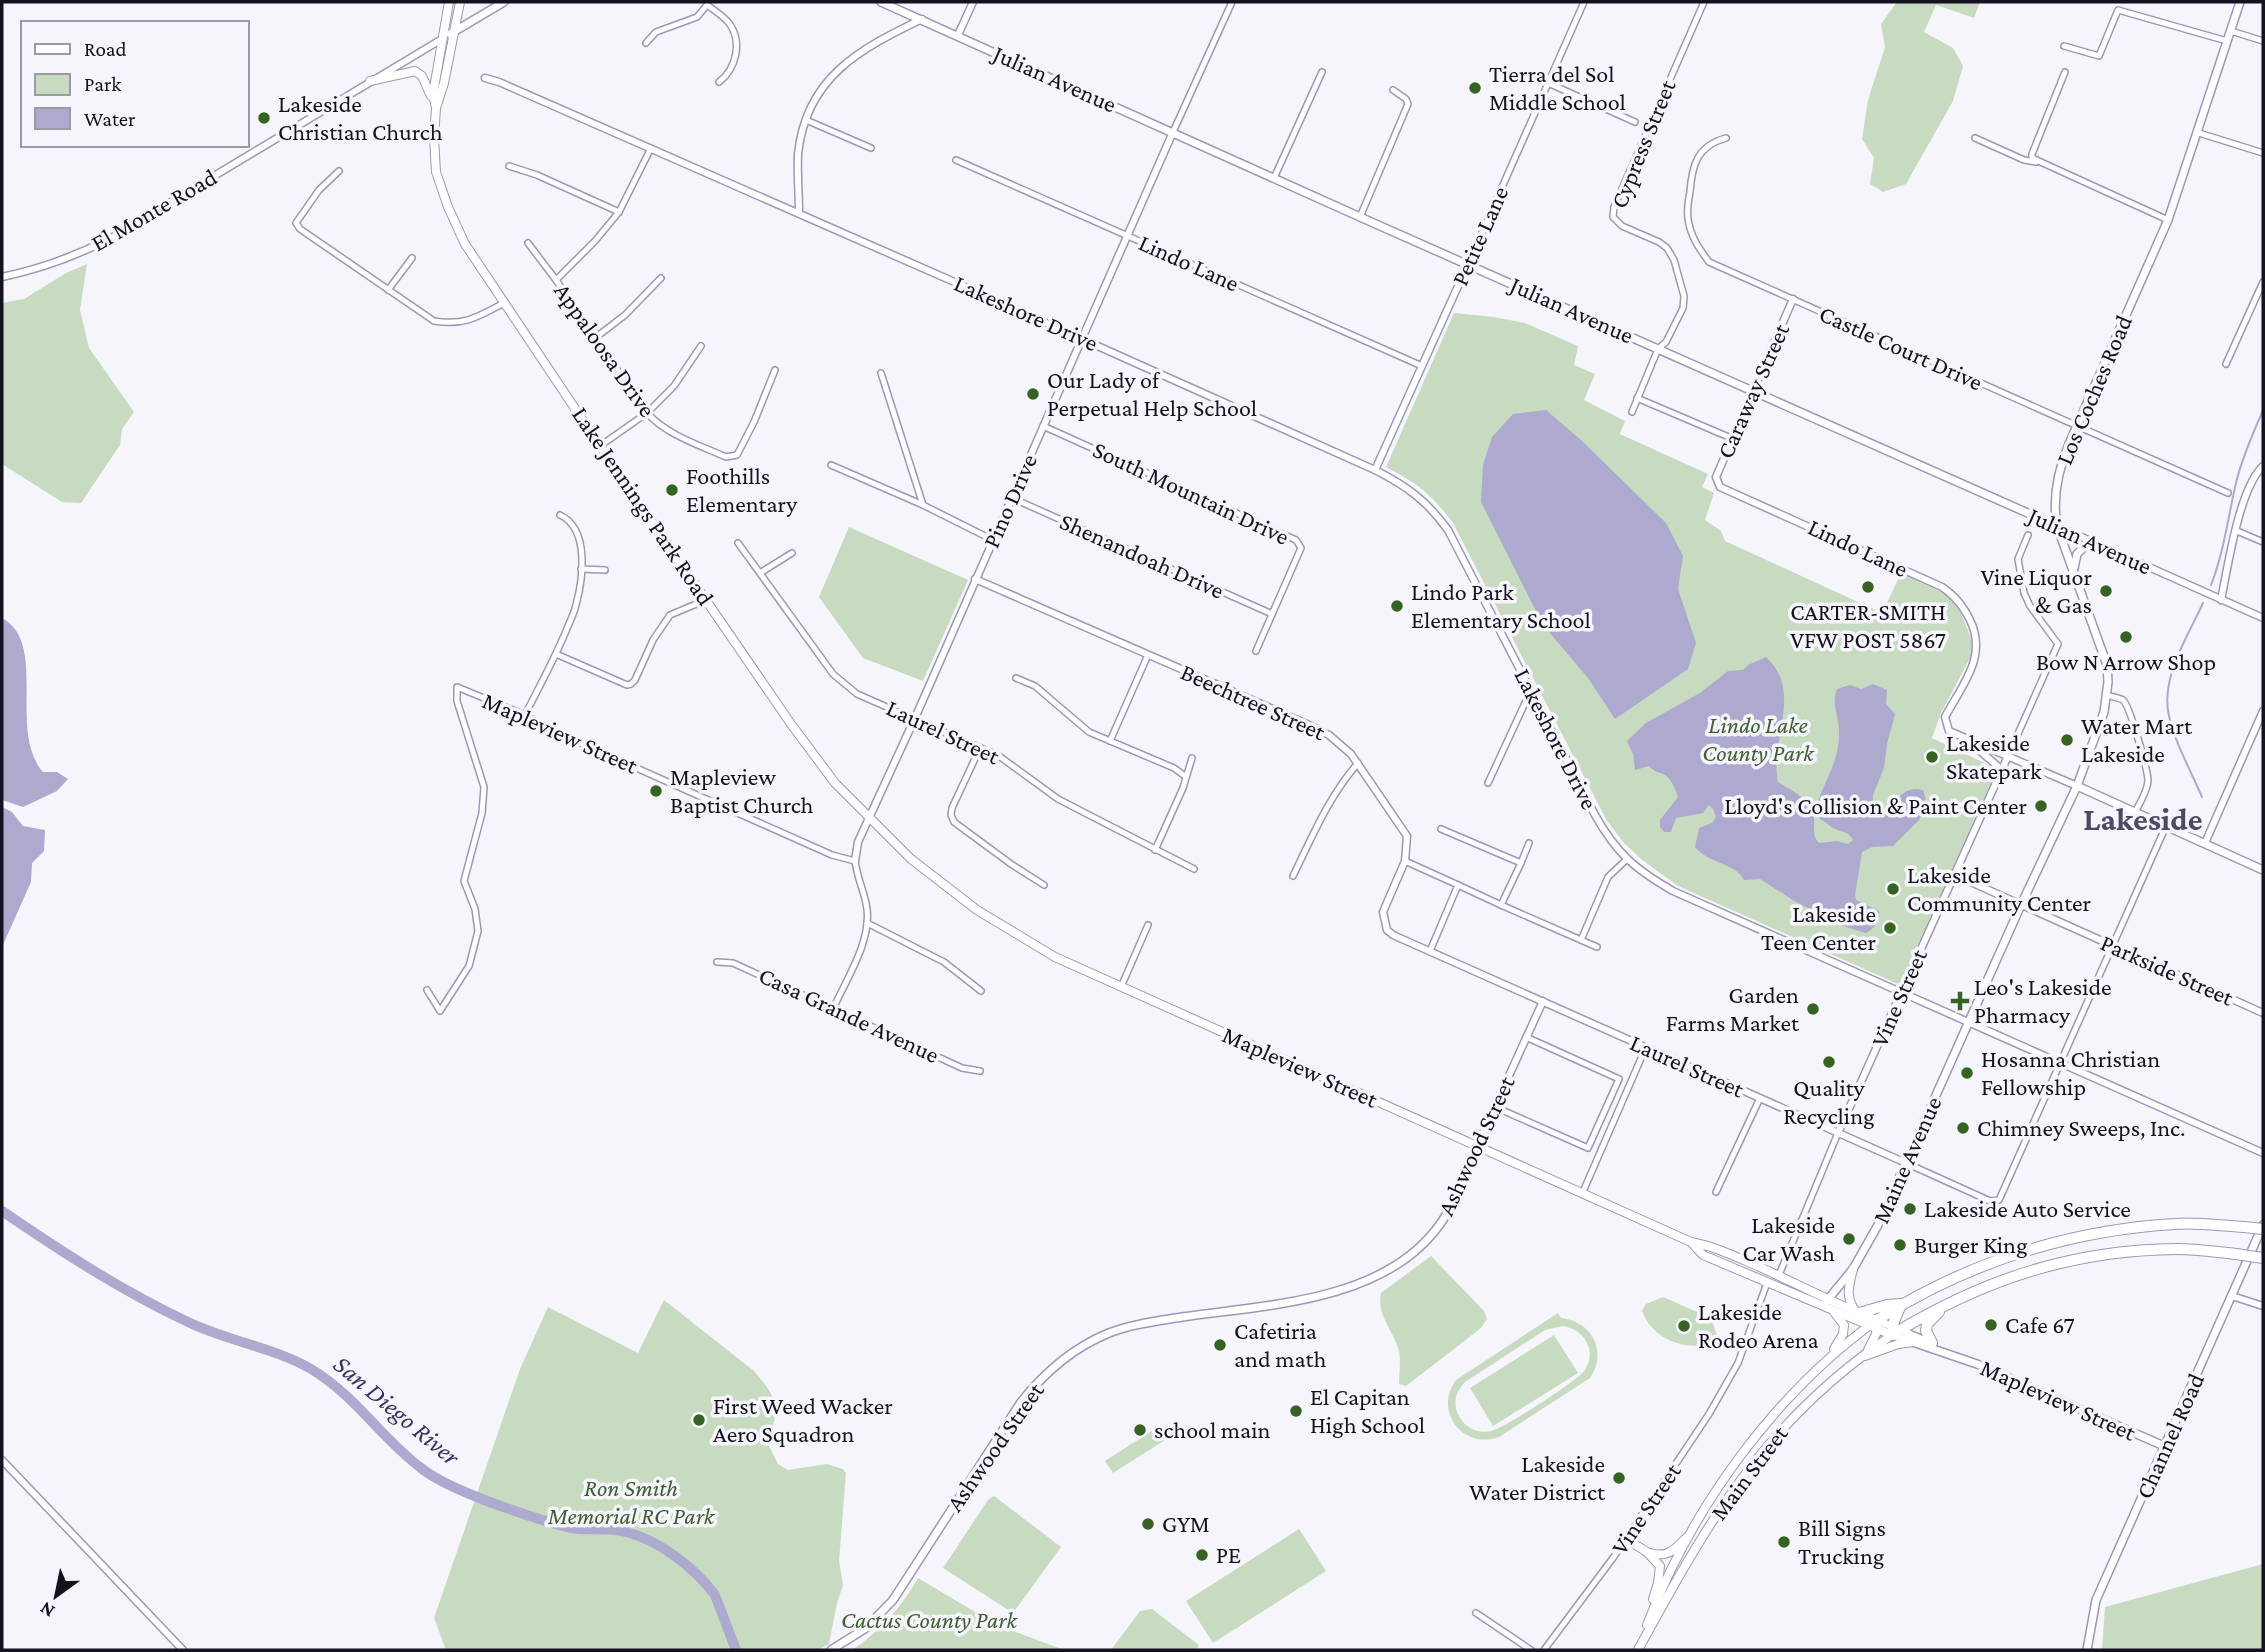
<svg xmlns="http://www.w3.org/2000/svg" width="2265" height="1652" font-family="'Crimson Pro',serif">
	<rect width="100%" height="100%" fill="#f6f5fc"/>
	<g fill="#c6dbbf" fill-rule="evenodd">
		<polygon points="1897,2 1980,2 1974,18 1936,5 1924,32 1953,48 1963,66 1953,101 1906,184 1883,192 1870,184 1874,158 1862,139 1868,100 1885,47 1881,24"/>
		<polygon points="87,264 80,310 89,348 134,412 122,429 120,445 81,503 62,502 2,464 2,303 24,299 66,273"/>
		<path d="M1454,313L1494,317L1525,323L1578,346L1574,365L1595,374L1584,400L1625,421L1620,434L1708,474L1702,487L1714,493L1705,520L1721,531L1725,541L1880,612L1886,605L1901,573L1950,596L1958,606L1971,638L1972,654L1941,713L1932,738L1997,769L1900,985L1678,886L1641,859L1624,843L1607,821L1453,523C1430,493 1420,485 1386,467Z"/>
		<polygon points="849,527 968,580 923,681 863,658 819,597"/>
		<path d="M1431,1256L1484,1311L1487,1319L1481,1328L1406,1386L1399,1384C1399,1374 1401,1360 1399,1351C1394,1331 1376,1315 1381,1293Z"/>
		<path d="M1663,1297L1711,1318L1717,1335L1714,1342C1687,1353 1652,1339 1642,1311L1646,1304Z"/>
		<path d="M664,1300L754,1371C767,1386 780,1400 774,1422C772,1429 769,1436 768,1444L778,1464L788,1470L827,1464L843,1469L846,1473L839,1561L843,1585L837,1603L829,1644L818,1650H446L434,1618L520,1369L548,1307L638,1353Z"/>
		<path d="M1558,1313L1561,1318C1592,1321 1608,1352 1590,1378L1499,1437C1463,1450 1433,1411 1456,1380ZM1563,1326C1583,1329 1598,1350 1585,1370C1579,1380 1503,1429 1491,1431C1478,1434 1465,1428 1459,1416C1452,1404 1456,1391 1465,1382L1545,1330Z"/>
		<polygon points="1554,1335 1578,1373 1493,1426 1470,1388"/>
		<polygon points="1158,1427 1165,1440 1113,1473 1105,1461"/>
		<polygon points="994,1496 1061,1547 1013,1613 943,1568 988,1500"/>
		<polygon points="1299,1529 1326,1571 1213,1643 1186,1601"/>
		<polygon points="2263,1564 2263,1650 2102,1650 2105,1607"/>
		<path d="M918,1578L997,1625L1064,1650H852C880,1631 901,1608 918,1578Z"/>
		<polygon points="1152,1609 1199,1645 1196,1650 1111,1650 1140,1611"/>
	</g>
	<g fill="#aea9ce">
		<polygon points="1546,410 1581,440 1666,523 1683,556 1678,589 1696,643 1688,669 1615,719 1588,678 1543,625 1481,502 1483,465 1492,437 1513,414"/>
		<path d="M2,618C49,644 7,731 43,772H57L68,779L57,791L23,807L2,800Z"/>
		<path d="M1766,657C1804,692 1769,740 1778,782C1792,791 1810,798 1814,817C1815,827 1811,834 1819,843L1837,841L1848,844L1853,840C1848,831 1844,833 1835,829C1830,827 1827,822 1821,820L1815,811C1822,783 1840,763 1839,732C1839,716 1831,705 1837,689L1850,685L1861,689L1873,684L1887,690L1886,704L1895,714L1887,744L1884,768L1873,795V803L1876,809L1885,811C1897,800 1905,785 1923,790L1927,804L1919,820L1893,846L1872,847L1862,852L1855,895L1856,900L1879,911C1880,921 1875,928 1866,933L1846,927L1796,902L1760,879L1744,880C1735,862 1710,865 1695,847L1699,828L1712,823L1716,817L1713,809L1709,805L1703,813L1676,818L1671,832H1664L1660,827V820L1678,797C1675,789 1672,780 1665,775C1658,771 1655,773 1649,766L1635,770L1633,754L1627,741L1646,723L1700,693L1728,671L1743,670L1748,665Z"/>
		<polygon points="2,807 12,812 23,826 45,830 44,851 32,863 31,882 2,947"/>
	</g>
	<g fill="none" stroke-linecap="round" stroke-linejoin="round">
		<g stroke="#aea9ce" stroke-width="2">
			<path d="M2211,585C2224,552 2228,517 2236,483C2242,457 2253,434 2263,410"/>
			<path d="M2202,797C2191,771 2175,743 2169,716C2160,678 2188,636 2203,603"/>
		</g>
		<path stroke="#aea9ce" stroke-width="10" d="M2,1211C62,1252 122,1291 188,1322C227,1341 273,1347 311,1369C355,1395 381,1438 421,1468C442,1485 486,1501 512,1510C532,1517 557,1526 578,1529C593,1530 611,1528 626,1532C659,1540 695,1568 715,1595L736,1650"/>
		<defs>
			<g id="minor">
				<path d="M707,5C714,10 723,16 729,23C743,42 736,69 719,82"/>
				<polyline points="2231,31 2263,41"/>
				<polyline points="646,43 656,32 697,17 707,5"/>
				<polyline points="2064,46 2099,56 2118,10 2227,41"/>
				<polyline points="2065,72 2032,154 2032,158 2168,220"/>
				<polyline points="1548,83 1635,122"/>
				<polyline points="806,120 871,148"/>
				<polyline points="1173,132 1232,2"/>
				<polyline points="2199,133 2263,153"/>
				<path d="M1726,138C1697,146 1692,165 1690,192C1688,202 1686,214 1689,224C1692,239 1701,251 1709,262L2228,493"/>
				<polyline points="1975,138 2024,160 2036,162"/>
				<polyline points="956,160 1422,366"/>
				<polyline points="509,166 537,175 619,212"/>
				<path d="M339,171L319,190L296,223L300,229L434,321C464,326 478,317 504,303"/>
				<polyline points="1274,178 1322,72"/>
				<polyline points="1360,217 1408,104 1406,99 1393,90"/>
				<path d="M528,243L556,280L647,413C667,435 699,445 726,457L737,455L754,422L775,370"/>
				<polyline points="1468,264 1584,2"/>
				<polyline points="556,280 595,241 619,212 651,148"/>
				<polyline points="388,290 412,258"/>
				<polyline points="595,338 625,315 661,278"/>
				<polyline points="2226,364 2263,282"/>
				<polyline points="881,373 923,505"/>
				<polyline points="1637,398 1731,438"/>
				<polyline points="1632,412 1658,349 1666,342 1683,308 1684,296 1674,260 1667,248 1659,242 1622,226 1613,217 1614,207 1704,2"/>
				<polyline points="1043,426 1296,540 1301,548 1256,651"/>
				<polyline points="600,446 647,413 674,386 701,346"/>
				<polyline points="831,465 923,505 993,540"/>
				<polyline points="1012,498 1272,614"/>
				<polyline points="2237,531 2263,542"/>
				<polyline points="738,543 833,674 857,694 999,756 1058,799 1194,869"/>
				<polyline points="581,569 605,570"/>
				<polyline points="760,573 792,553"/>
				<polyline points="556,654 627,685 631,684 635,680 653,640 670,615 706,600"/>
				<polyline points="1016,678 1035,686 1089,732 1174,768 1185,776"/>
				<path d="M2107,695C2112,697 2120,698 2123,700C2130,706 2148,771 2148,781C2147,792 2140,803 2135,812"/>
				<path d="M525,715C539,687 554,660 566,631C569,623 574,614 576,605C583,579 590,529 560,515"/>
				<polyline points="1110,741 1148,655"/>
				<polyline points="980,748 952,808 951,815 954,822 1011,864 1044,885"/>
				<polyline points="2008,756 2058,644 2030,606 2024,593 2018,559 2028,535"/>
				<polyline points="1488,783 1525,703 1532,694"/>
				<polyline points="1441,829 1521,863 1501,905 1458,885"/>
				<polyline points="1155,850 1183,788 1192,758"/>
				<polyline points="1405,861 1458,885 1430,951"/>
				<polyline points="1521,863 1529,843"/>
				<path d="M1293,876C1312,837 1329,796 1358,763"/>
				<polyline points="1501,905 1581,940"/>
				<polyline points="867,923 944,962 981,991"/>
				<polyline points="1597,947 1581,940 1608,877 1627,859"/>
				<polyline points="717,962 733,963 962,1068 980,1071"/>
				<polyline points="1121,987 1148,925"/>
				<path d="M427,990L440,1011L469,966L478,931L475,909L464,881L482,813L484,787L457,701V687L525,715L560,734L832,855L855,861C857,878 865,893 867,909C871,942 847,978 834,1007"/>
				<polyline points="1495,1107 1588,1148 1619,1079 1526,1037"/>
				<polyline points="1906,1163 1990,1201 1999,1200 2166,826"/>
				<polyline points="1716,1192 1760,1098"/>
				<polyline points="1582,1194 1646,1047"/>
				<polyline points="1779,1275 1838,1133"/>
				<polyline points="1476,1613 1531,1650"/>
				<polyline points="1544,1650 1613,1558 1709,1414 1738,1363 1767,1283"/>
			</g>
			<g id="tertiary">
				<polyline points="958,35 973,2"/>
				<path d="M485,78L499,82L959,284L1375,470C1407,486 1427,501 1448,530L1595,815C1617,854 1635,869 1673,891L2263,1153"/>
				<path d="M799,213C799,193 797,174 798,154C806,77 860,49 922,19"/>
				<path d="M2,277C40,269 76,256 111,238L442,39"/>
				<path d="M1793,299L1716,477L1720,487L1942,587C1956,597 1963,606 1970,620C1988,657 1962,685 1945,717L1949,731L2077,786"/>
				<polyline points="1375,470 1468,264"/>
				<polyline points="2057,526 2263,618"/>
				<polyline points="975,579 1307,724 1329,735 1351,754 1407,836 1405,861 1383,912 1387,930 1393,935 1906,1163"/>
				<path d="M2221,600C2228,566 2239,489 2263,466"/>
				<polyline points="1974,746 2000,768 2001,771"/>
				<polyline points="2205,843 2263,711"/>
				<polyline points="855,861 858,842 915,718 1173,132"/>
				<polyline points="1955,875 2263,1013"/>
				<polyline points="1838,1133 2008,756"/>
				<polyline points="1477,1146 1543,1001"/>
				<polyline points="2232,1296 2263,1306"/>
				<polyline points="2,1460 183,1650"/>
			</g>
			<g id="secondary">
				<polyline points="881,2 1360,217 2057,526"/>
				<polyline points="450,34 504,2"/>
				<polyline points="2074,568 2077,554 2090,541"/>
				<polyline points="2077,786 2263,870"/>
				<path d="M1825,1303L1853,1269L1878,1225L2021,905L2077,786L2104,712L2108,682L2107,665L2057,526C2052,497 2058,470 2069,444L2168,220L2240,2"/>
				<polyline points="1877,1320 1932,1344"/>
				<polyline points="1892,1335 1977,1364 2164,1446"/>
				<path d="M831,1650L866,1628L893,1600L1021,1402C1045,1372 1074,1347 1109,1333C1132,1324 1158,1321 1182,1317C1265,1305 1377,1302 1434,1232C1454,1208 1465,1175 1477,1146"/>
				<polyline points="2087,1650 2096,1600 2263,1225"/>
			</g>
			<g id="primary">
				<path d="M449,2L433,94L436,108L434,138L436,172L448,207L465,244L600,446L791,724L835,783L911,859L977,910L1055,957L1691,1242C1713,1246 1732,1255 1753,1264C1794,1282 1834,1304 1877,1320"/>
				<polyline points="370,81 415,71 422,76 431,96"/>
				<polyline points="436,108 444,83 460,2"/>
				<polyline points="1691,1242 1703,1255 1892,1335"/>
				<path d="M1853,1269C1849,1286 1845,1295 1855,1311"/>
				<polyline points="1834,1349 1843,1334 1844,1325 1834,1312"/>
				<polyline points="1868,1350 1876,1334 1877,1323"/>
				<polyline points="1865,1356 1898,1344 1914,1342"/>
				<polyline points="1626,1539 1647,1552 1660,1566 1658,1583 1653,1599"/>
				<path d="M1650,1553C1668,1558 1674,1550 1686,1538"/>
				<path d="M1647,1625C1692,1507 1775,1393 1877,1320"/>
				<path d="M1638,1650C1710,1518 1766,1419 1895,1333"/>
			</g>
			<g id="motorway">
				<polyline points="1859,1313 1887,1305 1901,1304"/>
				<path d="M1877,1320C1966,1263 2069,1230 2175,1224C2197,1222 2221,1226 2244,1227"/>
				<path d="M1900,1330C1988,1278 2074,1250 2177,1249C2196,1249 2216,1252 2236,1254"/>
				<polyline points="1892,1335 1894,1321 1901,1305"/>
				<polyline points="1932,1343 1926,1331 1927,1324 1939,1312"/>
			</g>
		</defs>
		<use href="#minor" stroke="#9c97b9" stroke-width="8"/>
		<use href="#tertiary" stroke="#9c97b9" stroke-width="9"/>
		<use href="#secondary" stroke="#9c97b9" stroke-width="10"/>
		<use href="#primary" stroke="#9c97b9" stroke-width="10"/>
		<use href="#motorway" stroke="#9c97b9" stroke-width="12"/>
		<use href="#minor" stroke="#fff" stroke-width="5"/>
		<use href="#tertiary" stroke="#fff" stroke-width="6"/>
		<use href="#secondary" stroke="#fff" stroke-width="7"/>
		<use href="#primary" stroke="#fff" stroke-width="8"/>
		<use href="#motorway" stroke="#fff" stroke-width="10"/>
		<defs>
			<g id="motorway-bridge">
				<polyline points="2244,1227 2263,1229"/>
				<polyline points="2236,1254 2263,1258"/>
			</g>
		</defs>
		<use href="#motorway-bridge" stroke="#9c97b9" stroke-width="12" stroke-linecap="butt"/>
		<use href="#motorway-bridge" stroke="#fff" stroke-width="10"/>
	</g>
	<g fill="#356322" stroke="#f6f5fc" stroke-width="2.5">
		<circle cx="1475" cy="88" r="7"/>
		<circle cx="264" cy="118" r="7"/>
		<circle cx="1033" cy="394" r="7"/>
		<circle cx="672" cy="490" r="7"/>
		<circle cx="1868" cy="587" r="7"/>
		<circle cx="2106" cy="591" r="7"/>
		<circle cx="1397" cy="606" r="7"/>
		<circle cx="2126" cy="637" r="7"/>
		<circle cx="2067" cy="740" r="7"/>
		<circle cx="1932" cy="757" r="7"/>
		<circle cx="656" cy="791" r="7"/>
		<circle cx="2041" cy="806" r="7"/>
		<circle cx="1893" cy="889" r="7"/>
		<circle cx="1890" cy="928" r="7"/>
		<path d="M1956.5 990.5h7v7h7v7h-7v7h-7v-7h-7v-7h7z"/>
		<circle cx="1813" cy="1009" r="7"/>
		<circle cx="1829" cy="1062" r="7"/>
		<circle cx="1967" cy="1073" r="7"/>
		<circle cx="1963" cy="1128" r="7"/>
		<circle cx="1910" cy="1209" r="7"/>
		<circle cx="1849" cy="1239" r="7"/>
		<circle cx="1900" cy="1245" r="7"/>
		<circle cx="1991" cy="1325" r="7"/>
		<circle cx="1684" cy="1326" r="7"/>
		<circle cx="1220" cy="1345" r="7"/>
		<circle cx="1296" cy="1411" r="7"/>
		<circle cx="699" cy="1420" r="7"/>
		<circle cx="1140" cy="1430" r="7"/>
		<circle cx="1619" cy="1478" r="7"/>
		<circle cx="1148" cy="1524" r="7"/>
		<circle cx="1784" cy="1542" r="7"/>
		<circle cx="1202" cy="1555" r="7"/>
	</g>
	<g text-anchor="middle" stroke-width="7" stroke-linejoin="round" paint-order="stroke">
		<g font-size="24" fill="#14121e" stroke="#f6f5fc" text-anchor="start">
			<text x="1489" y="82">Tierra del Sol<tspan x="1489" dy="28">Middle School</tspan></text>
			<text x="278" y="112">Lakeside<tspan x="278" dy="28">Christian Church</tspan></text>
			<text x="1047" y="388">Our Lady of<tspan x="1047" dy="28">Perpetual Help School</tspan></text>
			<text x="686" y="484">Foothills<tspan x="686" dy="28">Elementary</tspan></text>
			<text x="2092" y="585" text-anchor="end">Vine Liquor<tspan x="2092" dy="28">&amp; Gas</tspan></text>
			<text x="1411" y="600">Lindo Park<tspan x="1411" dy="28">Elementary School</tspan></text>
			<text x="1868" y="620" text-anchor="middle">CARTER-SMITH<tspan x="1868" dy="28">VFW POST 5867</tspan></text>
			<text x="2126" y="670" text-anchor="middle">Bow N Arrow Shop</text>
			<text x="2081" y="734">Water Mart<tspan x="2081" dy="28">Lakeside</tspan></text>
			<text x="1946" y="751">Lakeside<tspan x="1946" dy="28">Skatepark</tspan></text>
			<text x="670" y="785">Mapleview<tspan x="670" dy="28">Baptist Church</tspan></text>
			<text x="2027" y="814" text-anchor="end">Lloyd's Collision &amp; Paint Center</text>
			<text x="1907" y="883">Lakeside<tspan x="1907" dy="28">Community Center</tspan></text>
			<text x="1876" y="922" text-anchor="end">Lakeside<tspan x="1876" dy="28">Teen Center</tspan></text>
			<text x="1974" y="995">Leo's Lakeside<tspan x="1974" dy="28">Pharmacy</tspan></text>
			<text x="1799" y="1003" text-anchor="end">Garden<tspan x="1799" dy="28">Farms Market</tspan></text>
			<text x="1981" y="1067">Hosanna Christian<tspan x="1981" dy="28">Fellowship</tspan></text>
			<text x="1829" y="1096" text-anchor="middle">Quality<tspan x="1829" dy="28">Recycling</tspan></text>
			<text x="1977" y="1136">Chimney Sweeps, Inc.</text>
			<text x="1924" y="1217">Lakeside Auto Service</text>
			<text x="1835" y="1233" text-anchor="end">Lakeside<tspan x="1835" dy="28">Car Wash</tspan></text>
			<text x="1914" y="1253">Burger King</text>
			<text x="1698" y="1320">Lakeside<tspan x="1698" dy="28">Rodeo Arena</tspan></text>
			<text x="2005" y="1333">Cafe 67</text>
			<text x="1234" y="1339">Cafetiria<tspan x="1234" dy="28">and math</tspan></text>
			<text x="1310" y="1405">El Capitan<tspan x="1310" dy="28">High School</tspan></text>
			<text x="713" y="1414">First Weed Wacker<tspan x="713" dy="28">Aero Squadron</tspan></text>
			<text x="1154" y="1438">school main</text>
			<text x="1605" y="1472" text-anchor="end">Lakeside<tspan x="1605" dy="28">Water District</tspan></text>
			<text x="1162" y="1532">GYM</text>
			<text x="1798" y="1536">Bill Signs<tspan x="1798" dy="28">Trucking</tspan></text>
			<text x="1216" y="1563">PE</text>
		</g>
		<g font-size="24" fill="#14121e" stroke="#f6f5fc">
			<text transform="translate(1055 79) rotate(24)" y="8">Julian Avenue</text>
			<text transform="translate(1643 144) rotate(-68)" y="8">Cypress Street</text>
			<text transform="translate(154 210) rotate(-30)" y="8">El Monte Road</text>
			<text transform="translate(1480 236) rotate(-66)" y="8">Petite Lane</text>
			<text transform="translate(1189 263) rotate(24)" y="8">Lindo Lane</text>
			<text transform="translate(1572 310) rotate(24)" y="8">Julian Avenue</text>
			<text transform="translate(1026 313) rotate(24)" y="8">Lakeshore Drive</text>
			<text transform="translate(1901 348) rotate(24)" y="8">Castle Court Drive</text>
			<text transform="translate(605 350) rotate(55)" y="8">Appaloosa Drive</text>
			<text transform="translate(2094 390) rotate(-67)" y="8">Los Coches Road</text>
			<text transform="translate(1753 391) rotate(-66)" y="8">Caraway Street</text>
			<text transform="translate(1191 493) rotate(25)" y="8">South Mountain Drive</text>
			<text transform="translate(1010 501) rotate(-66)" y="8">Pino Drive</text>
			<text transform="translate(643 506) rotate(56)" y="8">Lake Jennings Park Road</text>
			<text transform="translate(2090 541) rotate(24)" y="8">Julian Avenue</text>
			<text transform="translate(1858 548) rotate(25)" y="8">Lindo Lane</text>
			<text transform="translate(1142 556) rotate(24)" y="8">Shenandoah Drive</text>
			<text transform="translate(1253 702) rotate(24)" y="8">Beechtree Street</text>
			<text transform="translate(943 732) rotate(25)" y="8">Laurel Street</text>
			<text transform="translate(560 733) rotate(24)" y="8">Mapleview Street</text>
			<text transform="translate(1556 739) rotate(63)" y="8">Lakeshore Drive</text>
			<text transform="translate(2167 970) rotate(24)" y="8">Parkside Street</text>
			<text transform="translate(1899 998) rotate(-66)" y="8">Vine Street</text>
			<text transform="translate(849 1015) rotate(25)" y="8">Casa Grande Avenue</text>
			<text transform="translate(1687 1066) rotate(24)" y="8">Laurel Street</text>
			<text transform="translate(1300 1067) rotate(24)" y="8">Mapleview Street</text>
			<text transform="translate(1476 1146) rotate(-65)" y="8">Ashwood Street</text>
			<text transform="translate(1907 1160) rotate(-66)" y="8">Maine Avenue</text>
			<text transform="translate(2058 1400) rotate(24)" y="8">Mapleview Street</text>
			<text transform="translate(2170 1436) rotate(-66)" y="8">Channel Road</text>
			<text transform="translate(995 1447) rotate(-55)" y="8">Ashwood Street</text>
			<text transform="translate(1749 1473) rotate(-53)" y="8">Main Street</text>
			<text transform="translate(1646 1509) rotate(-56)" y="8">Vine Street</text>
		</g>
		<g font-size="24" font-style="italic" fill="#3d6031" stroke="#f6f5fc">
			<text x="1758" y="733">Lindo Lake<tspan x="1758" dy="28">County Park</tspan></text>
			<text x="631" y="1496">Ron Smith<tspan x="631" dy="28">Memorial RC Park</tspan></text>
			<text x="929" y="1628">Cactus County Park</text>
		</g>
		<g font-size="26" font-style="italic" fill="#3b3061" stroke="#f6f5fc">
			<text transform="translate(397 1410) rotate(40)" y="9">San Diego River</text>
		</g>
		<g font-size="32" font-weight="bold" fill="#4e4967" stroke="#f6f5fc">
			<text x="2143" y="830">Lakeside</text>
		</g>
	</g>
	<rect width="2265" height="1652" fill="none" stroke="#14121e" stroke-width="7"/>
	<rect x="21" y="21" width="228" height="126" fill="#f6f5fc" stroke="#9c9aa3" stroke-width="2"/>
	<rect x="35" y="44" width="35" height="10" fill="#ffffff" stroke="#9c9aa3" stroke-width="2"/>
	<text x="84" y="56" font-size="21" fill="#14121e">Road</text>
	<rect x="35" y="74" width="35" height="21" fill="#c6dbbf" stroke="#9c9aa3" stroke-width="2"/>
	<text x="84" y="91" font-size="21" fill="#14121e">Park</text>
	<rect x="35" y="108" width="35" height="21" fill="#aea9ce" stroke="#9c9aa3" stroke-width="2"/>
	<text x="84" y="126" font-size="21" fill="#14121e">Water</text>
	<g transform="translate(56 1596) rotate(213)" stroke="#f6f5fc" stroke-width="5" paint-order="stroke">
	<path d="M0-5L12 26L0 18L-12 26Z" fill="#14121e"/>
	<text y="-10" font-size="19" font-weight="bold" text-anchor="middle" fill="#14121e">N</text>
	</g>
</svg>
